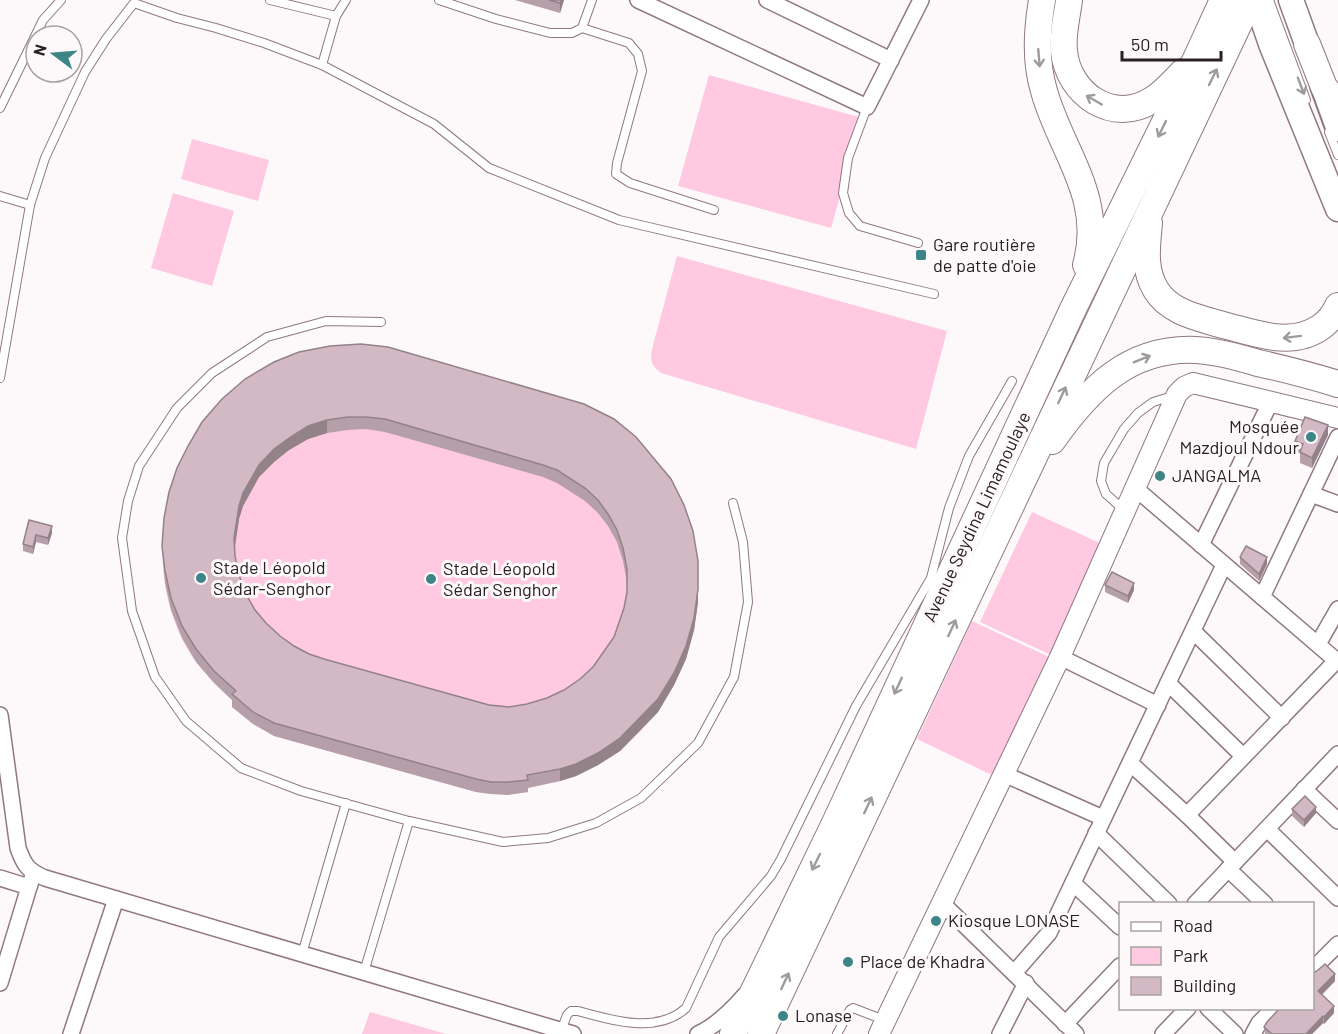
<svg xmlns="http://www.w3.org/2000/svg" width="1338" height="1034" font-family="Barlow,sans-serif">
	<rect width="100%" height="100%" fill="#fdf8fa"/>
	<g fill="#fec9e1">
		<polygon points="709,75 862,118 831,228 678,186"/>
		<polygon points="192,139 269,160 258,201 181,179"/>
		<polygon points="173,193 234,211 212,286 151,268"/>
		<path d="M677,256L947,331L916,449L661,373C649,364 650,358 653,345Z"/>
		<path d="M584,417L698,602L694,630L686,659L658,712L639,733L620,751L598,765L576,776L560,781L528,788V792C510,795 494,795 476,792L274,736L253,724L232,707L235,703C222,690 208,678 197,663C171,630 158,575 164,533C165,523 171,512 175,503C184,480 193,457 202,435Z"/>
		<polygon points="1032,512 1102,544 1051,655 980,622"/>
		<polygon points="972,621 1049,657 994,776 917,739"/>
		<polygon points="370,1012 446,1034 362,1034"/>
	</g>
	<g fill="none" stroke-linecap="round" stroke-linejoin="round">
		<defs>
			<g id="service">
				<polyline points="270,0 336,16"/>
				<polyline points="439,0 496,19 550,33 572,33 582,28 592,0"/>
				<polyline points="1269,0 1306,100"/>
				<polyline points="582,28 629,43 638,54 642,71 617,163 616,174 630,183 714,210"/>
				<polyline points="322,65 434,124 489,168 619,220 934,294"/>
				<polyline points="867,107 848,158 843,193 849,213 860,226 918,243"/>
				<polyline points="0,108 43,20 61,0"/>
				<polyline points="1329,132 1338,155"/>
				<polyline points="0,196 30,205 45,158 85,72 106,39 134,3 177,18 216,28 264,43 322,65 336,16 346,0"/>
				<polyline points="381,322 326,321 267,337 212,373 177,408 139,466 128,501 122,538 132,611 155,677 158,681 186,721 241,768 301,791 409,821 503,842 548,838 596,823 641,798 698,743 734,677 748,602 743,542 733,503"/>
				<polyline points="0,378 30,205"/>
				<polyline points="1124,510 1106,494 1101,481 1104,463 1124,429 1138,413 1153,402 1173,396"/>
				<polyline points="302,954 346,803"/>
				<polyline points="364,972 409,821"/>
				<path d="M561,1031L567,1015L571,1011H578C613,1021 658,1034 686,1008L719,937L771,876L781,859L856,706L931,578L949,508L969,456L1012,381"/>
				<polyline points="837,1034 850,1010 853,1008 884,1020"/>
			</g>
			<g id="minor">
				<polyline points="638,0 867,107 921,0"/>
				<polyline points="767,0 891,60"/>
				<polyline points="1135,488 1338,662"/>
				<polyline points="1311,494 1338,504"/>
				<polyline points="1201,545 1271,401"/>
				<polyline points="1262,597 1338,437"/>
				<polyline points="1193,631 1282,718"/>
				<polyline points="1318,644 1338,609"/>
				<polyline points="1060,657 1158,705"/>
				<polyline points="1168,683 1243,756"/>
				<path d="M0,715L18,848C24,865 28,871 45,878L573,1034"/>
				<polyline points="1130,763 1187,815 1235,862"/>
				<polyline points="1004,774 1103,818"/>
				<polyline points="1304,789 1338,821"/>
				<polyline points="1187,815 1336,661"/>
				<polyline points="1267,829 1338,898"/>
				<polyline points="1096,833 1169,904"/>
				<polyline points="1228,869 1265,904"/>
				<polyline points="0,878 29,887"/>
				<polyline points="1073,883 1120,927"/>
				<polyline points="942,903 1076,1034"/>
				<polyline points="1195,904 1338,754"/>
				<polyline points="1312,970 1338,944"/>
				<polyline points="1014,973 1049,933 1224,565"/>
				<polyline points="0,983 29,887 34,873"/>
				<polyline points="1208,1008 1235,1034"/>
				<polyline points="1065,1024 1120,966"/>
				<polyline points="71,1034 116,899"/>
				<path d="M698,1034C716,1026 732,1010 745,995"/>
				<polyline points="1000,1034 1026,983"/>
				<polyline points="1163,1034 1188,1008"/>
				<polyline points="1253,1034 1259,1023 1274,1008"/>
			</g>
			<polyline id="tertiary" points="879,1034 1060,657 1177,394 1184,387 1193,383 1338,418"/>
			<polyline id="secondary" points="1322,86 1338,130"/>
			<g id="primary">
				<polyline points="1256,0 1271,44 1338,209"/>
				<polyline points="1291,0 1307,44"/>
			</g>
			<g id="trunk">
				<path d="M1042,0C1037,31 1035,61 1044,91C1061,152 1105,197 1086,265"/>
				<path d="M1069,0C1067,17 1062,34 1064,51C1068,94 1113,125 1152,100C1164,93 1174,81 1183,72"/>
				<polyline points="1307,44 1324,87 1338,104"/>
				<path d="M1149,223C1147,246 1143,269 1156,290C1170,313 1200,318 1223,325C1255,333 1291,348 1321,327C1328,322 1334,315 1338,306"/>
				<path d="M1052,441C1088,390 1128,347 1196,350C1217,351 1238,357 1258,363C1285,369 1312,376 1338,384"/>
				<polyline points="733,1034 835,823 1073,309 1196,59 1223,0"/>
				<polyline points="761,1034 1250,0"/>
			</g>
		</defs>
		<use href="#service" stroke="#907882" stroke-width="10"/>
		<use href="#minor" stroke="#907882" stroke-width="18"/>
		<use href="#tertiary" stroke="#907882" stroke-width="22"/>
		<use href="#secondary" stroke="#907882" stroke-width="26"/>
		<use href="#primary" stroke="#907882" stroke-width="27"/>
		<use href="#trunk" stroke="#907882" stroke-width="28"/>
		<use href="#service" stroke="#fff" stroke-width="8"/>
		<use href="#minor" stroke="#fff" stroke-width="15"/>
		<use href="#tertiary" stroke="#fff" stroke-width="20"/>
		<use href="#secondary" stroke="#fff" stroke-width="22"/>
		<use href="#primary" stroke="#fff" stroke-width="24"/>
		<use href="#trunk" stroke="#fff" stroke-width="26"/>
	</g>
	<g fill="#b59fa9" fill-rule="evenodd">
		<polygon points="515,0 564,0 560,13"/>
		<path d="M584,404L698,602L694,630L686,659L674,685L658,712L620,751L598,765L576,776L560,781L528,788V792L508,795L491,794L476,792L274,736L253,724L232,707V700L214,683L196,662L182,638L171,610L165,583L162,546L202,422ZM366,429L385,432L543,477L557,483L585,501L598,513L608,526L617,542L623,561L627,582V592L624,608L614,637L593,667L580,679L564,690L547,698L527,704L509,707L489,705L324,659L309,654L294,646L280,636L266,623L255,610L246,594L239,575L235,556V548L239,519L243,506L259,477L274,462L289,450L308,439L327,433L348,430Z"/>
		<polygon points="1328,435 1312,468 1300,463 1300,453 1295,451 1295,441"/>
		<polygon points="29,520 52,533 48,545 36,542 33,554 23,551 23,544"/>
		<polygon points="1240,557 1267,564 1259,581 1240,564"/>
		<polygon points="1105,585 1134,590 1128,603 1105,592"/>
		<polygon points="1292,809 1316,813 1304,827 1292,816"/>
		<polygon points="1312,974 1335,981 1322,995 1334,1013 1324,1024 1323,1023 1312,1034 1265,1034 1264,1027 1312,1008"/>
	</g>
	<g fill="#948289">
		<polygon points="561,0 564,0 560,13 560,3"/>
		<polygon points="327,420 327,433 308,439 289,450 274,462 259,477 243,506 239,519 234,551 234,538 239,506 243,493 259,465 274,449 289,438 308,426"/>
		<polygon points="1328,425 1328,435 1312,468 1312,458"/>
		<polygon points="52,526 52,533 48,545 48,538"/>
		<polygon points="36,535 36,542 33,554 33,547"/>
		<polygon points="1267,557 1267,564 1259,581 1259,574"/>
		<polygon points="1134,583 1134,590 1128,603 1128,596"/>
		<polygon points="698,589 698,602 694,630 686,659 674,685 658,712 620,751 598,765 576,776 560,781 560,769"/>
		<polygon points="1316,807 1316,813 1304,827 1304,820"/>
		<polygon points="1335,974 1335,981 1318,998 1318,991"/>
		<polygon points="1334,1006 1334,1013 1324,1024 1324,1017"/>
		<polygon points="1323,1016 1323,1023 1312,1034 1306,1034"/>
	</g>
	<g fill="#d3b9c4" stroke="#948289" stroke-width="1.5" fill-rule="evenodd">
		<polygon points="549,0 561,0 560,3"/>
		<path d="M361,344L388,347L584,404L614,419L636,437L671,479L684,505L693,531L698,561V589L694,618L686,646L674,673L658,699L620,738L598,753L576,764L560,769L527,775L528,780L508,782H491L476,779L274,723L253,712L232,694L236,691L214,671L196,649L182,626L171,598L165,571L162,546L164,518L169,492L177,468L188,446L202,422L222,399L245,379L274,362L299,352L330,346ZM348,417H366L385,419L543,465L557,470L585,488L598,500L608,514L617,530L623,548L627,569V592L624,608L614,637L593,667L580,679L564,690L547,698L527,704L509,707L489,705L324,659L309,654L294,646L280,636L266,623L255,610L246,594L239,575L235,556L234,538L239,506L243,493L259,465L274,449L289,438L308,426L327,420Z"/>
		<polygon points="1305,417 1328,425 1312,458 1300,452 1303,444 1295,441"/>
		<polygon points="29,520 52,526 48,538 36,535 33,547 23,544"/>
		<polygon points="1246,546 1267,557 1259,574 1240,557"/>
		<polygon points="1112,572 1134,583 1128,596 1105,585"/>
		<polygon points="1305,796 1316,807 1304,820 1292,809"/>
		<polygon points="1325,964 1335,974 1318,991 1334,1006 1324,1017 1323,1016 1306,1034 1272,1034 1264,1027 1267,1022 1280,1008 1312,1008 1312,974 1318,970"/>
	</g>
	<defs><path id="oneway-shaft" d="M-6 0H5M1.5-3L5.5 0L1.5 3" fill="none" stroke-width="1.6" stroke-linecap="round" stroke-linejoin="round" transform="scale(1.5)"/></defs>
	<g stroke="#9f9b9c">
		<use href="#oneway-shaft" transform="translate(1039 58) rotate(85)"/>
		<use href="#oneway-shaft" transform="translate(1213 77) rotate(-64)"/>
		<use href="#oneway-shaft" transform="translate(1301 86) rotate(69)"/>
		<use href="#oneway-shaft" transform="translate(1094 100) rotate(-150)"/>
		<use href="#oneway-shaft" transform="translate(1162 129) rotate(116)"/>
		<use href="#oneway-shaft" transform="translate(1292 337) rotate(173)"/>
		<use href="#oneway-shaft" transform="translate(1142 359) rotate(-22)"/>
		<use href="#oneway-shaft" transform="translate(1062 395) rotate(-65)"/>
		<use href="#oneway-shaft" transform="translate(952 628) rotate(-65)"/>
		<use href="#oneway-shaft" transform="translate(898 686) rotate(115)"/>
		<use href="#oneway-shaft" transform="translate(868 805) rotate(-65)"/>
		<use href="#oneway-shaft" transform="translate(816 862) rotate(116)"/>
		<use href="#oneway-shaft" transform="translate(785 981) rotate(-65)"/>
	</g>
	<g fill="#3d8587" stroke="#fdf8fa" stroke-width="2">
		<rect x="915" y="249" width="12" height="12" rx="3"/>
		<circle cx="1311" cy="437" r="6"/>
		<circle cx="1160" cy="476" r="6"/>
		<circle cx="201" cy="578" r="6"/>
		<circle cx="431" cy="579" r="6"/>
		<circle cx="936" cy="921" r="6"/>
		<circle cx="848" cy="962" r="6"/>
		<circle cx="783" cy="1016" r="6"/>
	</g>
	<g text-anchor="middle" stroke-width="6" stroke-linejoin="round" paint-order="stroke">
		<g font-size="18" fill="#2a2024" stroke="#fdf8fa" text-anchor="start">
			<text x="933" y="251">Gare routière<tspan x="933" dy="21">de patte d'oie</tspan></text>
			<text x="1299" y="433" text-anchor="end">Mosquée<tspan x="1299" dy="21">Mazdjoul Ndour</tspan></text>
			<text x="1172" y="482">JANGALMA</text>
			<text x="213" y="574">Stade Léopold<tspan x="213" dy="21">Sédar-Senghor</tspan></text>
			<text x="443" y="575">Stade Léopold<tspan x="443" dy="21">Sédar Senghor</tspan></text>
			<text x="948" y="927">Kiosque LONASE</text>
			<text x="860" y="968">Place de Khadra</text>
			<text x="795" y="1022">Lonase</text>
		</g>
		<g font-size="18" fill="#2a2024" stroke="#fdf8fa">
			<text transform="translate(977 517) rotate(-65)" y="6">Avenue Seydina Limamoulaye</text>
		</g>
	</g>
	<rect x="1119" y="902" width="195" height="108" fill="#fdf8fa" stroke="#a9a2a4" stroke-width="1.5"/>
	<rect x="1131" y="922" width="30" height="9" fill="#ffffff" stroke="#a9a2a4" stroke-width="1.5"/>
	<text x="1173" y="932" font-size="18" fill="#2a2024">Road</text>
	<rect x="1131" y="947" width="30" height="18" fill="#fec9e1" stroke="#a9a2a4" stroke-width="1.5"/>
	<text x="1173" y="962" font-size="18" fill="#2a2024">Park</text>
	<rect x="1131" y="977" width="30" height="18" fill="#d3b9c4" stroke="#a9a2a4" stroke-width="1.5"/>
	<text x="1173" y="992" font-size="18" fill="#2a2024">Building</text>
	<g transform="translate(54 54) rotate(286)"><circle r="28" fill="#fdf8fa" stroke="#a9a2a4" stroke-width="1.5"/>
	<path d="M0-4.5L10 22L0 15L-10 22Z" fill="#3d8587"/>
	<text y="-9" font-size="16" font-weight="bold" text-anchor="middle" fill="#2a2024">N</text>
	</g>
	<path d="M1122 51v9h99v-9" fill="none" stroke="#2a2024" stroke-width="3"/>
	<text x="1131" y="51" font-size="18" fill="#2a2024" stroke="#fdf8fa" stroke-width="4.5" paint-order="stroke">50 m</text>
</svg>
